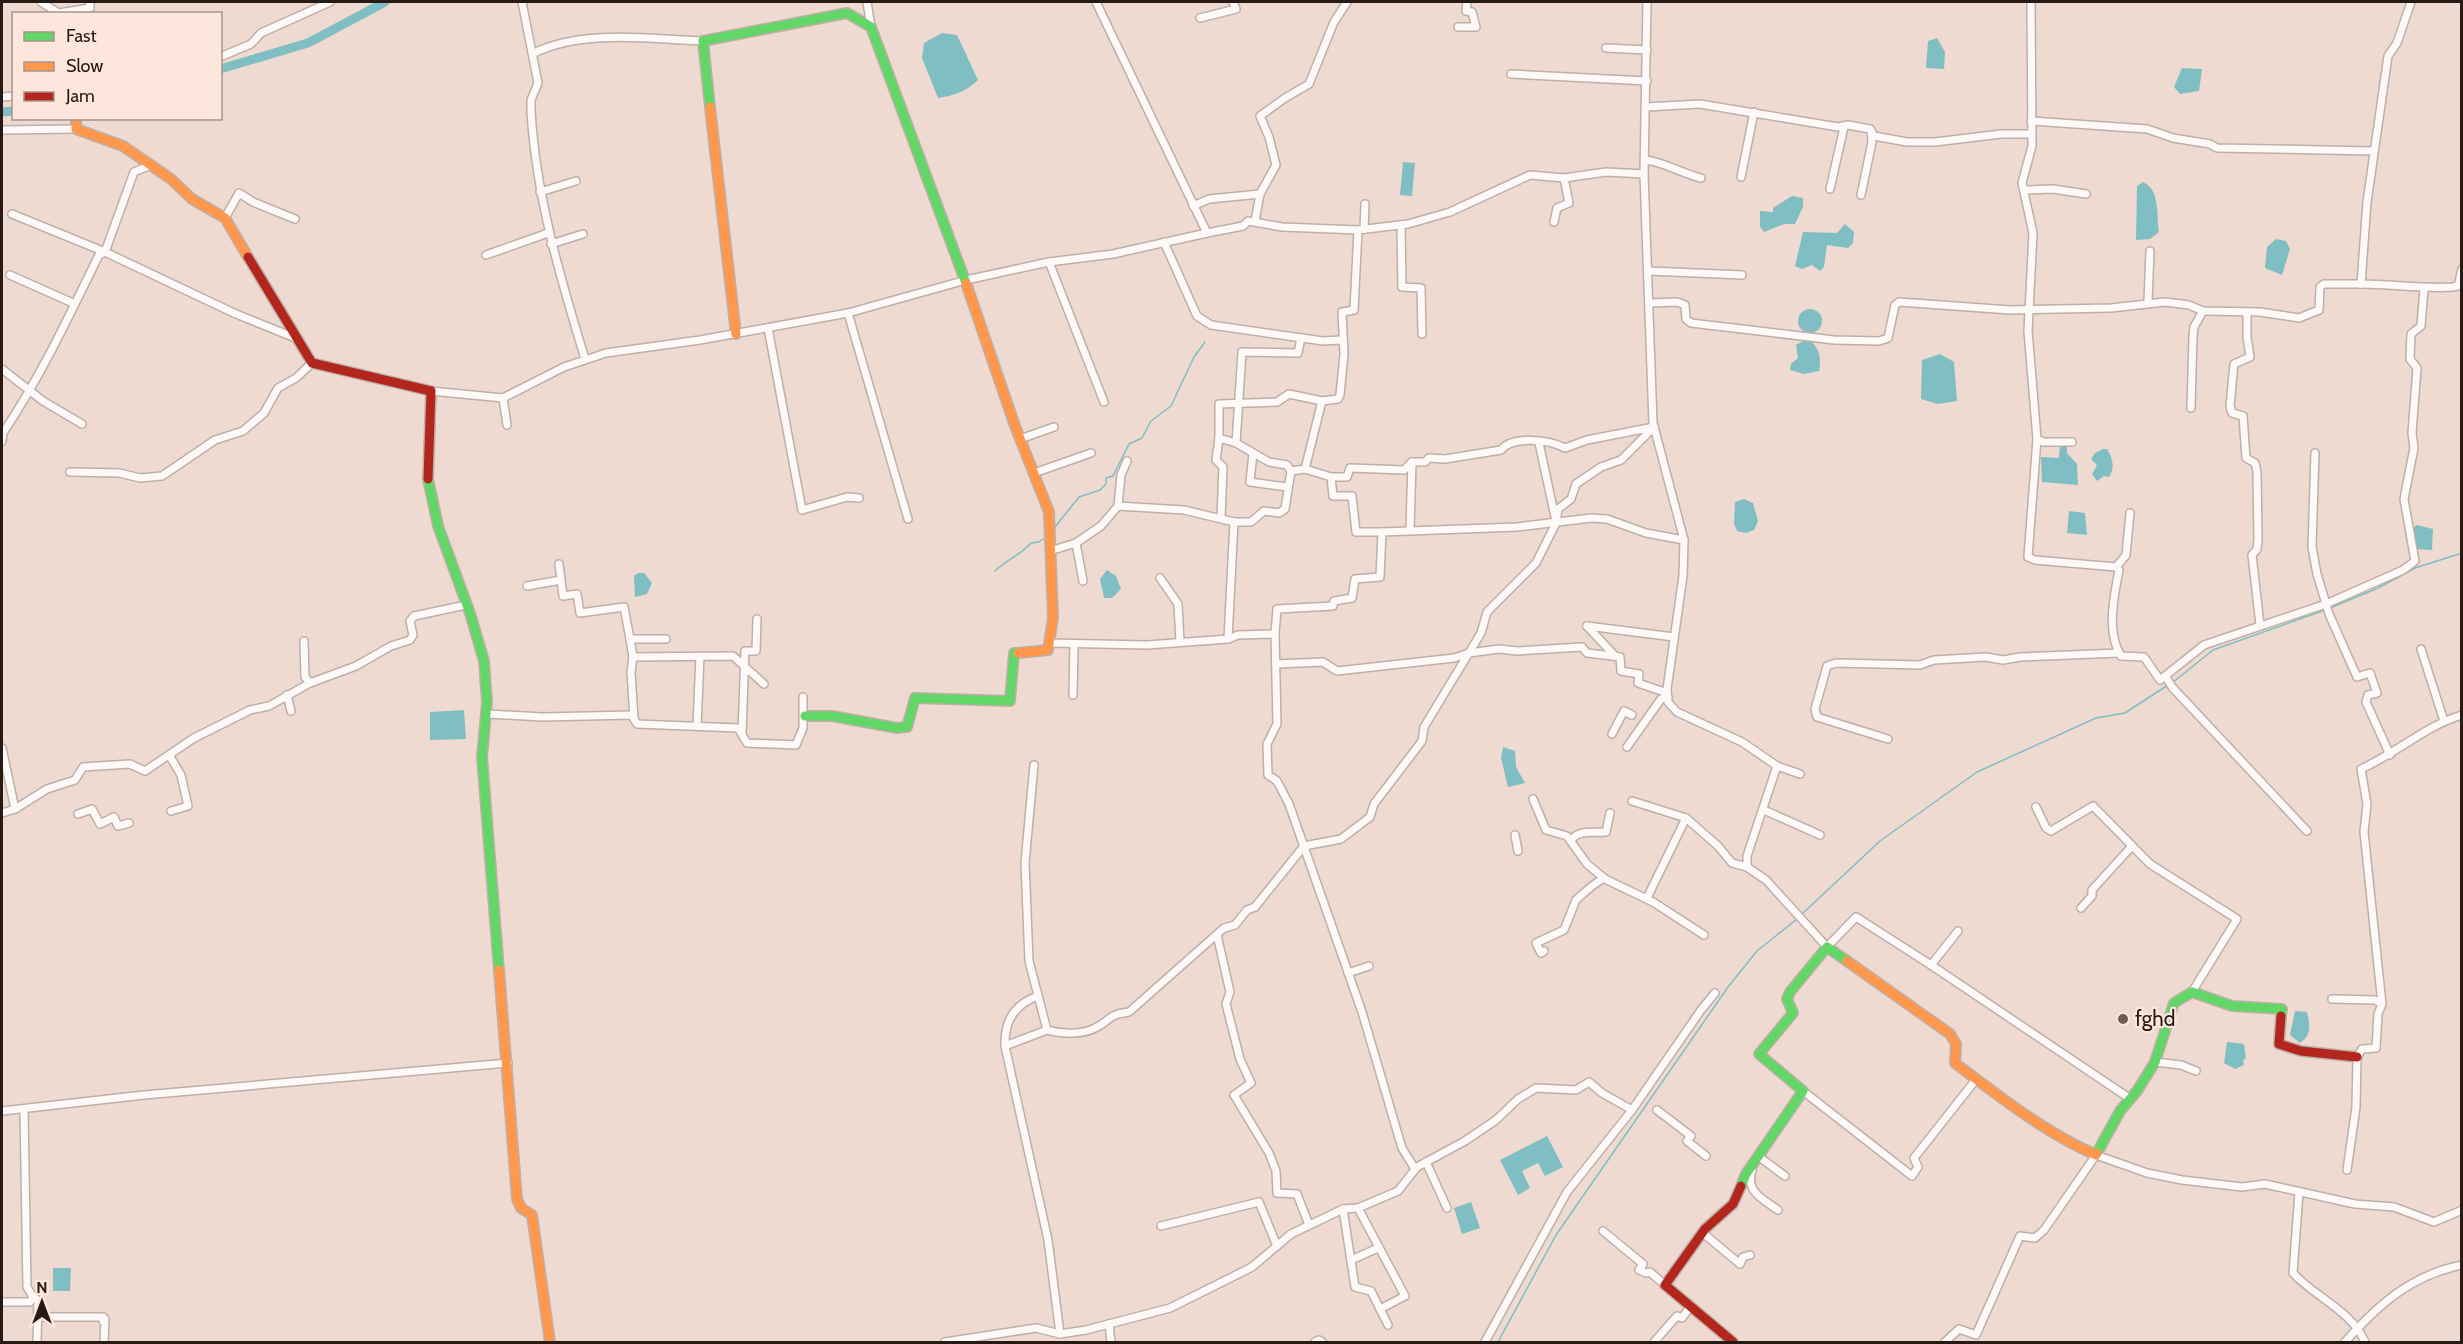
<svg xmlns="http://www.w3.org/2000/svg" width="2463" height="1344" font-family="Cabin,sans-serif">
	<rect width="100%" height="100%" fill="#eedad0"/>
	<g fill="#7fbec2">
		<path d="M942,33L957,35L978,80C967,91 953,96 938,98L922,58L924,43Z"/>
		<polygon points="1937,38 1945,52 1944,69 1926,68 1928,41"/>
		<polygon points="2182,68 2202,69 2199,91 2180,94 2174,87"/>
		<polygon points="1403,162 1415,163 1412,196 1400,195"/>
		<path d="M2143,182C2161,190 2156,217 2159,232L2150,239L2136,240L2137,186Z"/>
		<polygon points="1792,196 1803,198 1803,207 1795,224 1784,224 1764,232 1760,227 1760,211 1773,212 1773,208"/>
		<polygon points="1845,224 1854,232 1853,243 1848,248 1827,245 1824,267 1820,271 1812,265 1802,269 1795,266 1803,232 1837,233"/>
		<polygon points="2276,239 2286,241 2290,249 2282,275 2265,268 2267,247"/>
		<circle cx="1810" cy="321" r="12"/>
		<path d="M1807,339C1819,345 1822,358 1819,371L1804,374L1790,370L1791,364L1798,358L1796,345Z"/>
		<polygon points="1940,354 1954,362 1957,401 1938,404 1921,399 1922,360"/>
		<polygon points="2060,444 2067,445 2067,453 2077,464 2078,485 2042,482 2041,457 2059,458"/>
		<path d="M2103,449H2107C2113,458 2115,469 2109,477L2104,476L2097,481L2092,474L2097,465L2091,459L2095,453Z"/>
		<polygon points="1744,499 1753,503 1758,521 1754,530 1746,533 1737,531 1734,523 1735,502"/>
		<polygon points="2069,511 2085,513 2087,535 2067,533"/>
		<polygon points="2417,525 2433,529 2432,550 2416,549 2411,529"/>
		<polygon points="1107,570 1116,576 1121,589 1112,598 1104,598 1100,579"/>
		<polygon points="638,573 644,573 652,583 647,594 635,597 634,576"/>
		<polygon points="464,710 466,739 430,740 430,712"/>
		<polygon points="1503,747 1515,751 1516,767 1525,783 1508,787 1501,758"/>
		<path d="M2295,1011L2307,1012C2310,1026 2312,1034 2300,1043L2290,1035Z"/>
		<polygon points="2227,1042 2244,1044 2246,1058 2243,1060 2244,1065 2235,1069 2224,1063"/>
		<polygon points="1547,1136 1563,1167 1545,1176 1538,1163 1522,1171 1530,1188 1518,1195 1500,1160"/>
		<polygon points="1471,1202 1480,1228 1462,1234 1454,1208"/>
		<polygon points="53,1268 71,1268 70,1291 53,1291"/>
	</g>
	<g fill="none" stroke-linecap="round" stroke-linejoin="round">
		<g stroke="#7fbec2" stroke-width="1.5">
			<polyline points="1055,527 1079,497 1100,490 1106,484 1106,478 1113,476 1129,444 1142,438 1151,421 1171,406 1194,357 1205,342"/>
			<path d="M995,571C1007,559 1021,555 1031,543L1039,542L1046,537"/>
			<polyline points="2330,608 2378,588 2415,568 2462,553"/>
			<polyline points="2172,683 2213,650 2325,610"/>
			<polyline points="1802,914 1880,841 1977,772 2096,718 2125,713 2168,685"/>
			<polyline points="1498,1342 1556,1235 1728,987 1757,951 1797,919"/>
		</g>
		<g stroke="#7fbec2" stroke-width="9">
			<polyline points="220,69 308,43 385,2"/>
			<polyline points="2,112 14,111"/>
		</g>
		<defs>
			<g id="street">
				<polyline points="41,2 60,14"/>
				<path d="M522,2L538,83L531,100V111C536,196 560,277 585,359"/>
				<polyline points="867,2 871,27"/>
				<polyline points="1647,2 1644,174 1653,423 1684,540"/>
				<polyline points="2031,2 2032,146 2022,183 2033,233 2028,331 2037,439 2043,442 2072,442"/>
				<path d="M2411,2L2397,43L2388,56L2367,202L2361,284C2392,284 2422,289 2453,287L2458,286L2462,269"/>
				<polyline points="59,13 90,8 90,2"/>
				<polyline points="1200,18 1236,9 1233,2"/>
				<polyline points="1458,27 1476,27 1472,12 1466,11 1467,2"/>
				<polyline points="1606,48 1647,50"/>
				<path d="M534,53C583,29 650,39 703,41"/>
				<polyline points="220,57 251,44 261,33 330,2"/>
				<polyline points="1511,74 1647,81"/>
				<polyline points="2,97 14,96"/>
				<polyline points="1646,107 1700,104 1838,127 1848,125 1870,129 1874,136 1907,142 1935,142 2001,134 2032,134"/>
				<polyline points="2031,121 2147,129 2173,138 2210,144 2217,148 2374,151"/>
				<polyline points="2,130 76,129"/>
				<path d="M1645,160C1665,162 1680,173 1701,178"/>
				<polyline points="1741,177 1754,112"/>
				<polyline points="1830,189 1844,127"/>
				<polyline points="2024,190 2053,189 2086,194"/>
				<polyline points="540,192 576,181"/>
				<polyline points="1861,195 1872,142 1871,131"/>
				<polyline points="1193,206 1209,199 1260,194"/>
				<polyline points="12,214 105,252 236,314 298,339"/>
				<polyline points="225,218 239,193 253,202 295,219"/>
				<polyline points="1255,221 1260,194 1276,165 1269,137 1260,116 1285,98 1309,84 1334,22 1347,2"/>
				<polyline points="1554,222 1557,208 1569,203 1564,178"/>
				<polyline points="1401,225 1402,287 1421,288 1422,334"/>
				<polyline points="1364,229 1365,204"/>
				<polyline points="1358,230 1408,224 1450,212 1530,175 1564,178 1606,172 1644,174"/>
				<polyline points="1207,233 1243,226 1248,221 1282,227 1358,230 1354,310 1342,312 1344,354 1340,395 1338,399 1322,401 1305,469 1291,471 1285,509 1279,513 1264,511 1251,522 1234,522 1228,639"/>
				<polyline points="1164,242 1197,316 1211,325 1323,341 1342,340"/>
				<polyline points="551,244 583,234"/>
				<polyline points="486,255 548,233"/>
				<polyline points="1049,262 1104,402"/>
				<polyline points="1649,271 1742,275"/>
				<polyline points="10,275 75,304"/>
				<polyline points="2148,302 2150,251"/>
				<polyline points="1650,303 1677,302 1685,305 1686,319 1691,323 1834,340 1879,341 1888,338 1895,305 1899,302 2010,310 2111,308 2165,302 2189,305 2203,311 2260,312 2299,318 2319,310 2320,287 2324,284 2361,284"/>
				<polyline points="848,313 908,519"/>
				<polyline points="2247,313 2247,337 2250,357 2234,364 2230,406 2232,413 2243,416 2246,458 2255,463 2257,472 2258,540 2257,549 2252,555 2260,625"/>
				<polyline points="768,328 802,510 847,497 859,498"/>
				<polyline points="2,369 43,401 82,424"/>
				<polyline points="431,391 503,398 564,367 606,353 700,340 848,313 966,280 1049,262 1113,254 1207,233 1096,2"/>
				<polyline points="503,398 507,425"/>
				<polyline points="2191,408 2193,336 2194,327 2203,311"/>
				<polyline points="1219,438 1216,460 1223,467 1221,518"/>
				<polyline points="1020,439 1054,427"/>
				<polyline points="2037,439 2028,557 2035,560 2116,567"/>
				<path d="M2,441L3,433C41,376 69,316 99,255L105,252L134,172L151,165"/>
				<polyline points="1236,443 1242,352 1298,353 1301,338"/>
				<polyline points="1539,443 1555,517"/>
				<polyline points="1253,453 1250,482 1287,487"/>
				<polyline points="2315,453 2312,547 2317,574 2329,614 2357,677 2370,673 2377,693 2368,695 2366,702 2390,755"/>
				<path d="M1305,469L1331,477H1347L1350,468L1404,470L1412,462H1425L1429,458L1445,459L1501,450C1512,435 1550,440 1565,448L1587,440L1654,427"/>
				<polyline points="1291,471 1287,465 1269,462 1236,443 1219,438 1219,404 1277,402 1289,394 1322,401"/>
				<polyline points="70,472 119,473 140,478 162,476 215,440 243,431 264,413 278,388 296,378 312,363"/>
				<polyline points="1034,473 1091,453"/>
				<polyline points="1331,477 1333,496 1352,496 1356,532 1382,532"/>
				<polyline points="1118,506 1121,475 1127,461"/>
				<polyline points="1410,529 1412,462"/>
				<polyline points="1076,543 1101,526 1118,506 1184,510 1234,522"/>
				<polyline points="1053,550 1076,543 1083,581"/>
				<polyline points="559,564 563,596 577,594 580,613 624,607 630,639"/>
				<path d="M2116,567L2119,570C2114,596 2106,633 2121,656L2144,657L2160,680L2204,645L2326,604L2403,570L2415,561L2404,499L2414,448L2412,433L2417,368L2410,359L2411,334L2421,326L2424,289"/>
				<polyline points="2116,567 2126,555 2130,513"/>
				<polyline points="1160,578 1178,604 1180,642"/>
				<polyline points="527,586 561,580"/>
				<polyline points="1587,626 1674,637"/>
				<polyline points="1587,626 1615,656"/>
				<polyline points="1275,634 1277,609 1333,606 1334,601 1352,598 1355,579 1380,577 1382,532 1517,527 1591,518 1607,519 1646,533 1684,540 1683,576 1667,689 1668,702 1677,712 1742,742 1777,766 1747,856 1747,867"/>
				<polyline points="304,641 305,677 310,683"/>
				<polyline points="1050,643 1147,645 1228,639 1238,635 1275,634 1277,724 1267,744 1268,775 1277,781 1289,804 1362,1012 1402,1148 1415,1169"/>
				<polyline points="2421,649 2444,721"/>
				<polyline points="633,657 630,639 666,639"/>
				<polyline points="1276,664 1323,662 1337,671 1454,658 1469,653 1499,649 1517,651 1582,647 1587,653 1620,657 1621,671 1639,674 1638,683 1667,693"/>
				<polyline points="2166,677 2172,687 2307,831"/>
				<polyline points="287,695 291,711"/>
				<polyline points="1073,695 1074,644"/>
				<polyline points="488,714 542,717 632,715 637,724 738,728 747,743 796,745 803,728 803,697"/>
				<polyline points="634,719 631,672 633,657 733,656 764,684"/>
				<polyline points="697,726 700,656"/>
				<polyline points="742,733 745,651 756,651 757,619"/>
				<polyline points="1612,734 1624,711 1632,715"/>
				<polyline points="1888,739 1817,717 1815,709 1827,666 1836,663 1920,665 1934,660 1986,657 2003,660 2020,657 2119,653"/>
				<polyline points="1627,747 1661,699 1668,697"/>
				<polyline points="2,748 15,809"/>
				<polyline points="169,755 181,775 188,806 171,811"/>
				<polyline points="1777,766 1800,774"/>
				<polyline points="1533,799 1546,830 1567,836 1587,864 1605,879 1653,902 1704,935"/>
				<polyline points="1632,801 1686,818 1718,846 1732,863 1747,867 1766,880 1827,947 1856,917 1931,965 1958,931"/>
				<polyline points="2036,807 2046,828 2051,831 2093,806 2150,864 2237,919 2192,992"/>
				<polyline points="1764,810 1820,835"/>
				<polyline points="2,813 15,809 47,789 75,780 83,767 130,764 145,771 194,738 250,710 269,706 310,683 356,666 391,646 410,640 413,635 410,621 414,616 466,605"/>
				<polyline points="78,814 92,809 100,824 114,817 118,826 129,823"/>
				<polyline points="1515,835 1518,851"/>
				<path d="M1571,841C1577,829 1594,833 1606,832L1610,813"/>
				<polyline points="1647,898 1686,818"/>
				<polyline points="2081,908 2092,896 2092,890 2132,846"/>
				<polyline points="1217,935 1230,992 1226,1004 1240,1059 1251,1083 1234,1095 1269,1153 1276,1171 1277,1193 1297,1194 1309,1225"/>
				<path d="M1544,951L1541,953L1536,943L1564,930L1576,900C1585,892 1593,884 1604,878"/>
				<polyline points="1931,965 2129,1098"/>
				<polyline points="1348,973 1369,966"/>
				<path d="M1038,996C1015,1004 1004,1021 1005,1046L1048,1240L1060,1334"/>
				<polyline points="2332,999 2375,1000 2382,1004"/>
				<path d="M1047,1030C1061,1034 1082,1035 1095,1028C1112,1020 1106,1015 1129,1012L1224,928L1235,925L1247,910L1255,907L1304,846L1341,839L1370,817L1374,804L1422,741L1424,727L1481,633L1487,612L1536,563L1556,523L1558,509L1571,499L1576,484L1601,467L1621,460L1654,427"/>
				<polyline points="1005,1046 1047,1030 1029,961 1025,863 1034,765"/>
				<polyline points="2155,1062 2181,1065 2196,1071"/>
				<polyline points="1803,1091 1912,1176 1918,1167 1914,1158 1974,1082 1973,1077"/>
				<polyline points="1632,1110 1701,1010 1715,993"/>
				<polyline points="1657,1110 1691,1136 1687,1141 1706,1156"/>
				<polyline points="2,1111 144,1095 508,1063"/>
				<polyline points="1758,1156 1785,1176"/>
				<polyline points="1426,1162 1447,1208"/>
				<path d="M1752,1170C1745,1192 1763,1199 1778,1210"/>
				<path d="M2347,1170L2356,1107L2357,1057L2362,1049L2376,1048L2378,1014L2382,1004L2364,832L2367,804L2361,769C2395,754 2427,725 2462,715"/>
				<path d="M2299,1192L2293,1273C2316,1298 2351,1310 2365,1342"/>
				<polyline points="1358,1208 1405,1296 1380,1309"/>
				<polyline points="1343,1209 1358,1208 1398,1191 1417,1167 1465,1141 1496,1120 1518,1099 1536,1088 1576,1090 1589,1082 1602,1093 1632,1110 1567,1192 1485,1342"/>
				<polyline points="1161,1226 1259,1202 1277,1246"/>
				<polyline points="1603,1231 1643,1264 1639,1270 1646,1273 1650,1272 1665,1285"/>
				<polyline points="1703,1233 1740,1264 1743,1257 1750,1255"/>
				<polyline points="1351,1260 1378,1248"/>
				<polyline points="33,1297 38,1300 37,1342"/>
				<polyline points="2,1302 30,1302 33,1297 27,1287 24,1109"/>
				<polyline points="38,1317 103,1317 103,1321"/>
				<polyline points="1109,1324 1111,1342"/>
				<polyline points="104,1342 105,1319"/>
				<polyline points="945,1342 1036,1328 1060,1334 1086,1330 1170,1308 1252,1267 1291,1234 1343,1209 1355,1287 1371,1291 1388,1325"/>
				<polyline points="1315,1342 1319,1340 1322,1342"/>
				<polyline points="1654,1342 1677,1316 1682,1318 1690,1307"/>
				<polyline points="1945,1342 1959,1329 1976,1335 2020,1236 2035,1238 2044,1230 2096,1155 2147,1173 2182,1180 2242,1187 2265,1184 2355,1204 2394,1207 2434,1222 2462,1210"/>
				<path d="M2345,1342C2378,1305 2411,1275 2462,1265"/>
			</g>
			<g id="fast">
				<polyline points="710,107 703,41 847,13 871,27 966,283"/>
				<polyline points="428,479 438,526 470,613 484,661 487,702 482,757 499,970"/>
				<polyline points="805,716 832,716 897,728 907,727 915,698 1010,701 1014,653 1018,653"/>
				<polyline points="2097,1153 2120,1111 2137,1091 2155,1062 2174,1003 2192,992 2232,1006 2282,1009 2281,1016"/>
				<polyline points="1741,1186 1746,1174 1803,1091 1759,1054 1793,1013 1787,999 1790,992 1827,947 1847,961"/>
			</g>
			<g id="slow">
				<polyline points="710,107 736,334"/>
				<polyline points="76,118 76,129 123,146 171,179 192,199 225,218 248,257"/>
				<polyline points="966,283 1015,426 1049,512 1053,618 1048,650 1018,653"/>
				<path d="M1847,961L1950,1034L1956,1044L1955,1063C2000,1097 2044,1132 2096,1155L2097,1153"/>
				<polyline points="499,970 517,1199 521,1208 532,1215 550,1342"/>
			</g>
			<g id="jam">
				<polyline points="248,257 312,363 431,391 428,479"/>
				<polyline points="2281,1016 2279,1044 2301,1051 2357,1057"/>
				<polyline points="1733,1342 1665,1285 1705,1229 1733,1204 1741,1186"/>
			</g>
		</defs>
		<use href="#street" stroke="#beafa7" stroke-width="10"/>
		<use href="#fast" stroke="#beafa7" stroke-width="12"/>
		<use href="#slow" stroke="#beafa7" stroke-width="12"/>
		<use href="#jam" stroke="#beafa7" stroke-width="12"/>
		<use href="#street" stroke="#fcf9f8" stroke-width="7"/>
		<use href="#fast" stroke="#63d668" stroke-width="9"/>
		<use href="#slow" stroke="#ff974d" stroke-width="9"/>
		<use href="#jam" stroke="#b3261e" stroke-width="9"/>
	</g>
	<circle fill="#6d5d56" stroke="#fde6db" stroke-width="2" cx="2123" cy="1019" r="6"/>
	<g text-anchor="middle" stroke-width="4.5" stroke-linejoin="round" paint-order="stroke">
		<g font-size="21" fill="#271a14" stroke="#fde6db" text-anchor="start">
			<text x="2135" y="1026">fghd</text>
		</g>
	</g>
	<rect width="2463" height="1344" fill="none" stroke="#271a14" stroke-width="6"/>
	<rect x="12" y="12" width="210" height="108" fill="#fde6db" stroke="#a7948b" stroke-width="1.5"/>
	<rect x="24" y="32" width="30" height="9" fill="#63d668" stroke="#a7948b" stroke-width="1.5"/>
	<text x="66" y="42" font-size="18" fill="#271a14">Fast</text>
	<rect x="24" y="62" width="30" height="9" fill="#ff974d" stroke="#a7948b" stroke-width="1.5"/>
	<text x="66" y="72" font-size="18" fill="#271a14">Slow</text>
	<rect x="24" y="92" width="30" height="9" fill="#b3261e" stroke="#a7948b" stroke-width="1.5"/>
	<text x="66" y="102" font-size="18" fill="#271a14">Jam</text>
	<g transform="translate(42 1302)" stroke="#fde6db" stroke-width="4.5" paint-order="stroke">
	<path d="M0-4.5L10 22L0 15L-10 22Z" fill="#271a14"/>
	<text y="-9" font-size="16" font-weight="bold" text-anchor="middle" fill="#271a14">N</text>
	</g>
</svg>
